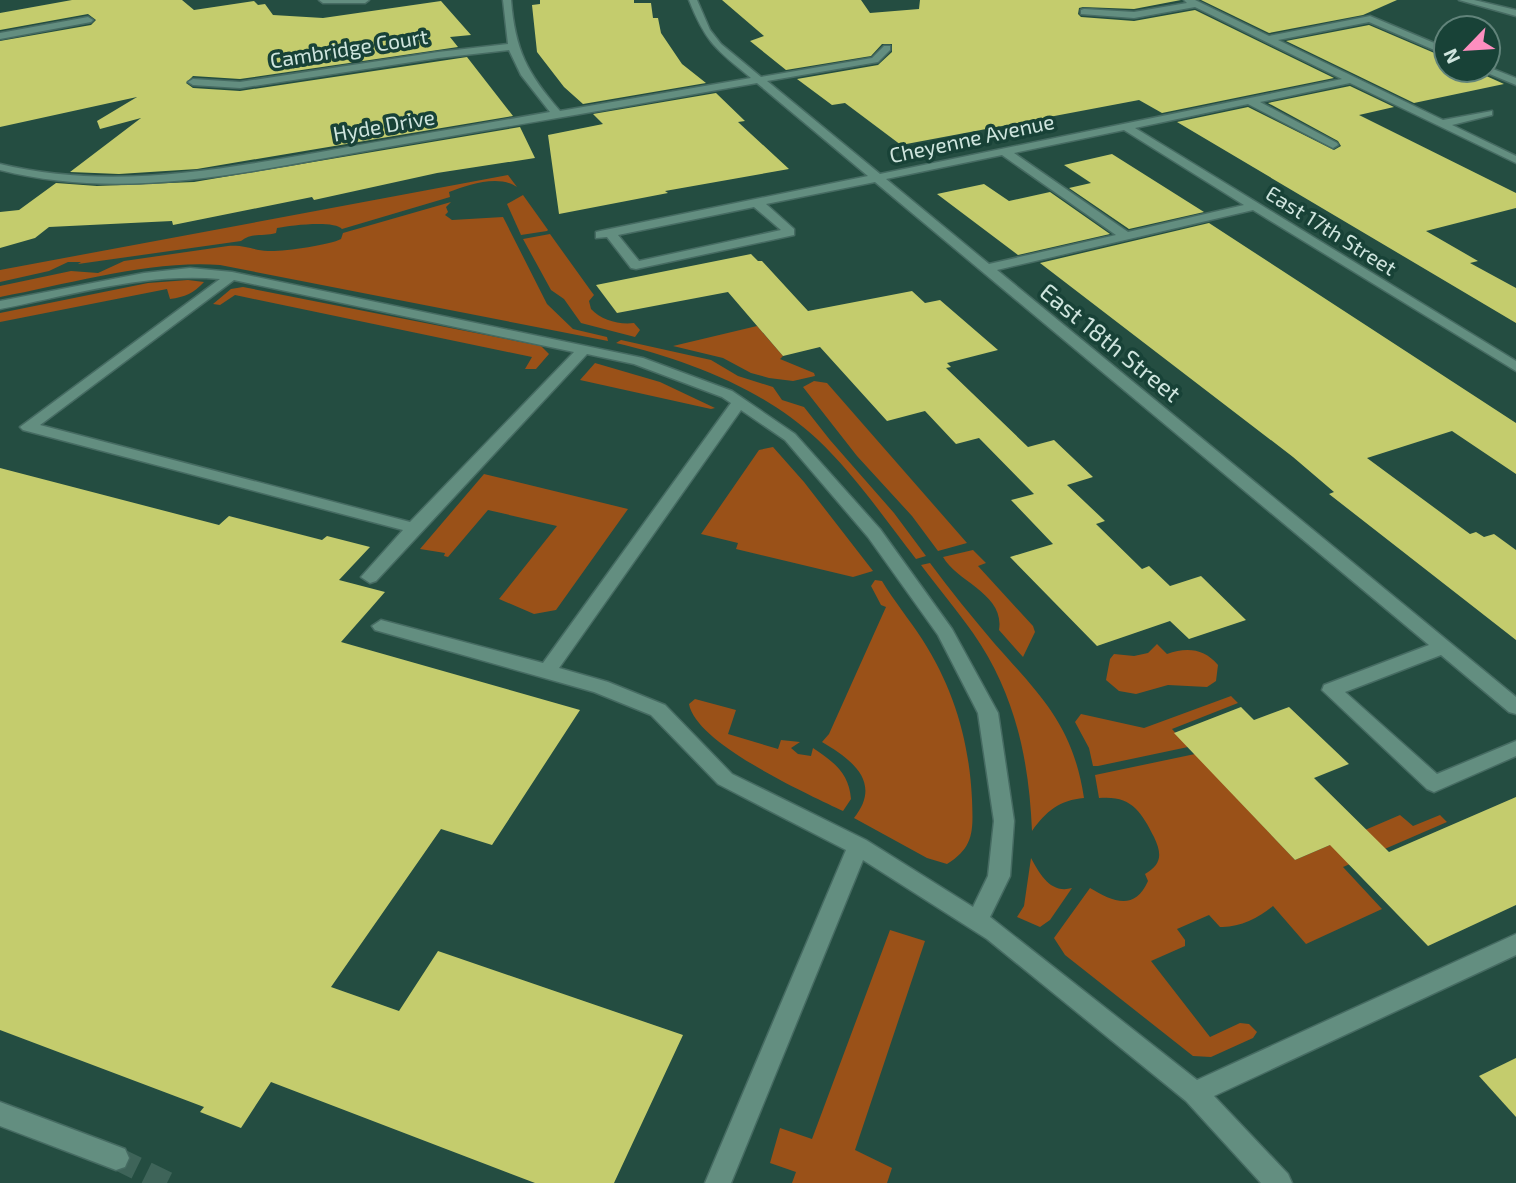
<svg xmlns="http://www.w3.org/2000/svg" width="1516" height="1183" font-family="'Exo 2',sans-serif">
	<rect width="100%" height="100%" fill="#244d41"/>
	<g fill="#9a5118">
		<path d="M508,175L517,187C498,174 468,185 449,192L450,197L342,229C335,220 291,225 277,228L276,233C263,237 252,232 241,241L78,264L81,262H68L49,271L0,282V270Z"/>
		<polygon points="523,195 548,230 547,231 521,235 507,204"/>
		<path d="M451,202L446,207L448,212L445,215L452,220L503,217L547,304L573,329L607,337L608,341L220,265C149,260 70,284 0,297V286L71,271L98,273L124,261L228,246C246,245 252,250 268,251C281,252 330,245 341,239L343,233Z"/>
		<path d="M550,234L591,291L594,295L589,301L591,309C601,320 619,325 634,323L640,330L635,337L581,323L564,299L551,290L523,239Z"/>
		<path d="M188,280L204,282C194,293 185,297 170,299L167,289L0,322V313L148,283Z"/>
		<polygon points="243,287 541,346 549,354 536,369 525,369 532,357 235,295 220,305 213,304 231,289"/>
		<polygon points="757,326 783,356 780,359 814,373 815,376 793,381 769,378 751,373 723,358 673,346"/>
		<path d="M621,340L711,360L738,376L773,387L782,400L804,407L830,440L894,513L926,556L916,559C885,519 854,474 817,439C762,388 687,360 616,343Z"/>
		<polygon points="595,363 660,382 715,408 711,409 580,380"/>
		<polygon points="814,381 827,383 967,543 938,551 912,516 857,456 803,387"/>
		<polygon points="773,447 804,482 873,571 853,577 736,549 738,543 701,534 759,450"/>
		<polygon points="484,474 628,509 556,610 534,614 499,599 557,526 488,510 448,557 444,556 445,553 420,549"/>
		<path d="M973,550L986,563L978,566L1033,626L1035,632L1023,657L999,630C1005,594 957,582 943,557Z"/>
		<path d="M930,563C950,590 972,617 994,643C1040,695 1073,725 1084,798C1060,800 1046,811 1032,831C1029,759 1015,693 973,633C957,610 938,588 921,565Z"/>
		<path d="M875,580L882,581C894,601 909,619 922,639C954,689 969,740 972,799C973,829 975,847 947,864L927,858L854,818C883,782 851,759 822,742L829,734L886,607L881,605L871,586Z"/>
		<path d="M1157,644L1167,654C1186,647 1204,648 1218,665L1216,681L1207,687L1168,685L1136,694L1119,691L1106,680L1110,659L1114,654L1134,656L1148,653Z"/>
		<polygon points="1231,696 1238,703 1172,729 1188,747 1098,766 1093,766 1089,748 1075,722 1081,714 1144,728"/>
		<path d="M695,699L736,710L728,734L778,749L781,740L800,742L791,748L798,754L811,756L813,748C834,762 849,773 851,799L843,811C808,794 696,744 689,704Z"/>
		<path d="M1195,754L1295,860L1400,815L1413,826L1440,815L1447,822L1343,867L1382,909L1306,944L1273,906C1259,918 1239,928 1220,927L1209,915L1177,929L1185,940V946L1151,961L1210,1037L1240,1023L1249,1024L1257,1032L1253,1038L1211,1057L1193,1056L1065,955L1054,938L1090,888C1113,902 1135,911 1148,881L1145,874C1162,864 1162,854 1154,837C1141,811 1131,795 1099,798L1095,775Z"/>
		<path d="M1031,858C1040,875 1051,894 1072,888L1050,920L1040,927L1017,917L1024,906Z"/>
		<polygon points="890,930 925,941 855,1150 892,1168 887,1183 792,1183 796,1172 770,1163 780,1128 812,1139"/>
	</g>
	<g fill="#c4cc6d">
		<polygon points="72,0 182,0 194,10 254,1 258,5 265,4 273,15 323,18 441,1 471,35 450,37 458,47 240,79 193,76 186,83 193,88 240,91 467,57 513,116 197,169 119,174 70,172 141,118 100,129 97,121 137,97 0,127 0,41 91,25 96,20 88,14 0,30 0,13"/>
		<polygon points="540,0 634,0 634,3 651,3 653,18 658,18 661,33 682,64 706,83 583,104 564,87 537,52 532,5 540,4"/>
		<polygon points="722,0 861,0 870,13 919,9 920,0 1181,0 1134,9 1083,7 1079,8 1078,14 1081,17 1134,21 1195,10 1334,78 1162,113 1139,100 901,145 845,103 832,105 797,79 878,65 892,52 892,44 882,44 871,56 786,70 750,41 764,36"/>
		<polygon points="1201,0 1397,0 1363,15 1269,33"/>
		<polygon points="1369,25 1446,58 1446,70 1473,70 1504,84 1414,103 1286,41"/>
		<polygon points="1350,86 1394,107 1359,115 1516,193 1516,208 1426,231 1478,261 1470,263 1516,288 1516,323 1177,122 1248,107 1334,150 1341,146 1338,141 1268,103"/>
		<polygon points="716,93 745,121 738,122 789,169 665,191 668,193 559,214 548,135 603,124 593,114"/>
		<polygon points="520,127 535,158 437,173 314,200 312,197 173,225 172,221 49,227 35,238 0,248 0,212 19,210 56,183 97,186 194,182"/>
		<polygon points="1112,154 1204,212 1129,229 1069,188 1091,183 1064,165"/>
		<polygon points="984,184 1009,201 1050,192 1110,234 1018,255 937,194"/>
		<polygon points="1209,223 1516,423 1516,474 1452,431 1367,458 1470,534 1476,532 1484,537 1494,534 1516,550 1516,640 1329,494 1334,492 1293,457 1040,263"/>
		<polygon points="751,254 758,261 762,261 808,311 912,291 925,303 940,300 998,350 947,363 951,367 946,368 1028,447 1054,440 1093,477 1067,485 1105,521 1096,524 1142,569 1149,566 1170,586 1201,576 1246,620 1189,639 1170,621 1097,646 1010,557 1053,544 1011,500 1034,494 979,438 956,444 925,411 887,421 820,347 783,356 728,292 617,313 596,285"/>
		<polygon points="0,468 219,525 229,516 322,540 327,536 370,547 339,580 385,592 341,642 580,710 492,845 441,829 331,987 399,1011 438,951 683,1035 614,1183 535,1183 271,1082 241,1128 200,1112 204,1107 0,1030"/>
		<polygon points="1241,707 1254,720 1289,707 1349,764 1314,778 1389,852 1516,797 1516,905 1428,946 1330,845 1295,860 1174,733"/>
		<polygon points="1516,1058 1516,1117 1479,1076"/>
	</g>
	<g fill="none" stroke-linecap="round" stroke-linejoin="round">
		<polyline stroke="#3e6459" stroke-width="23" stroke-dasharray="23 11" stroke-linecap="butt" points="116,1158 167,1183"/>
		<defs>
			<g id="minor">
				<polygon points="319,0 369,0 365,3 323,3"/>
				<path d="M503,0H511C515,50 527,73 560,111L751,78C716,49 706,43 689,0H697L710,30L721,44L761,77L872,58L884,46H890V50L878,62L767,81L880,174L1342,79L1195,7L1134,18L1081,14V10L1084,9L1134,12L1187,3L1184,0H1195L1269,36L1370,16L1446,48V55L1369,22L1278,40L1443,120L1492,111V115L1452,125L1516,156V163L1350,83L1260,102L1337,143L1338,145L1333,148L1248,104L1135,128L1516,361V371L1253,210L997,270L1516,697V714L1509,712L1441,655L1345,692L1437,774L1516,741V756L1441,789L1434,792L1427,789L1322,690L1324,685L1429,645L875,182L766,204L794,229V235L636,269L631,268L607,237L596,238V232L600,231L868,176L757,83C633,105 511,126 387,147C259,169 129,203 0,170V164C107,190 209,171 315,153C393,139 472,126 550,112L521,75L509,50L438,58L240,88L193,85L188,82L193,79L240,82L438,52L508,44ZM1124,130L1244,205L1128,232L1014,153ZM1002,155L1116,235L989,264L886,179ZM754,207L781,230L639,261L618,235Z"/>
				<polygon points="1459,0 1474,0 1516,10 1516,16"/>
				<polygon points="88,17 93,20 91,22 0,39 0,33"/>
				<polygon points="1488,67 1516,78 1516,85 1485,72 1483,70 1488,70"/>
				<path d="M190,268L232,272L643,358L732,391L795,434L880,529L952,629L998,713L1014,821L1010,876L990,917L1197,1080L1516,934V955L1214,1096L1288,1174L1292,1183H1261L1186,1101L987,939L863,860L731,1183H705L846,850L718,784L651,715L594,692L375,630L372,626L381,620L543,663L731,403L722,397L634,364L587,354L376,581L370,583L361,577L403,530L23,430L20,427L220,279C147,272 72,295 0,309V301L144,273ZM234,280L574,352L410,522L40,425ZM741,410L785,440L868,537L938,635L978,713L994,821L988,876L973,907L866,840L732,774L665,705L608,682L559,668Z"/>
				<polygon points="0,1102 125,1149 129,1158 125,1167 116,1170 0,1126"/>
			</g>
		</defs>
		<use href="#minor" stroke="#466b62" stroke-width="3"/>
		<use href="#minor" fill="#638e80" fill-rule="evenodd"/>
	</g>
	<g text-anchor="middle" stroke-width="7" stroke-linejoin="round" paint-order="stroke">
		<g font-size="21" fill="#cfe5de" stroke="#184237">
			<text transform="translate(349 49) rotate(-9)" y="7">Cambridge Court</text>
			<text transform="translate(384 126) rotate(-10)" y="7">Hyde Drive</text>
			<text transform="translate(972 139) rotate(-12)" y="7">Cheyenne Avenue</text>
			<text transform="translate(1331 231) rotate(32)" y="7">East 17th Street</text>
		</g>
		<g font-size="24" fill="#cfe5de" stroke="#184237">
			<text transform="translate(1110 343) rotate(39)" y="8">East 18th Street</text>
		</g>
	</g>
	<g transform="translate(1467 49) rotate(245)"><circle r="33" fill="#184237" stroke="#61837a" stroke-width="2"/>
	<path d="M0-5L12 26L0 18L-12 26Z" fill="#fd8ebf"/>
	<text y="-10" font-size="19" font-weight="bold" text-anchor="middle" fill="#cfe5de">N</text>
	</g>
</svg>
